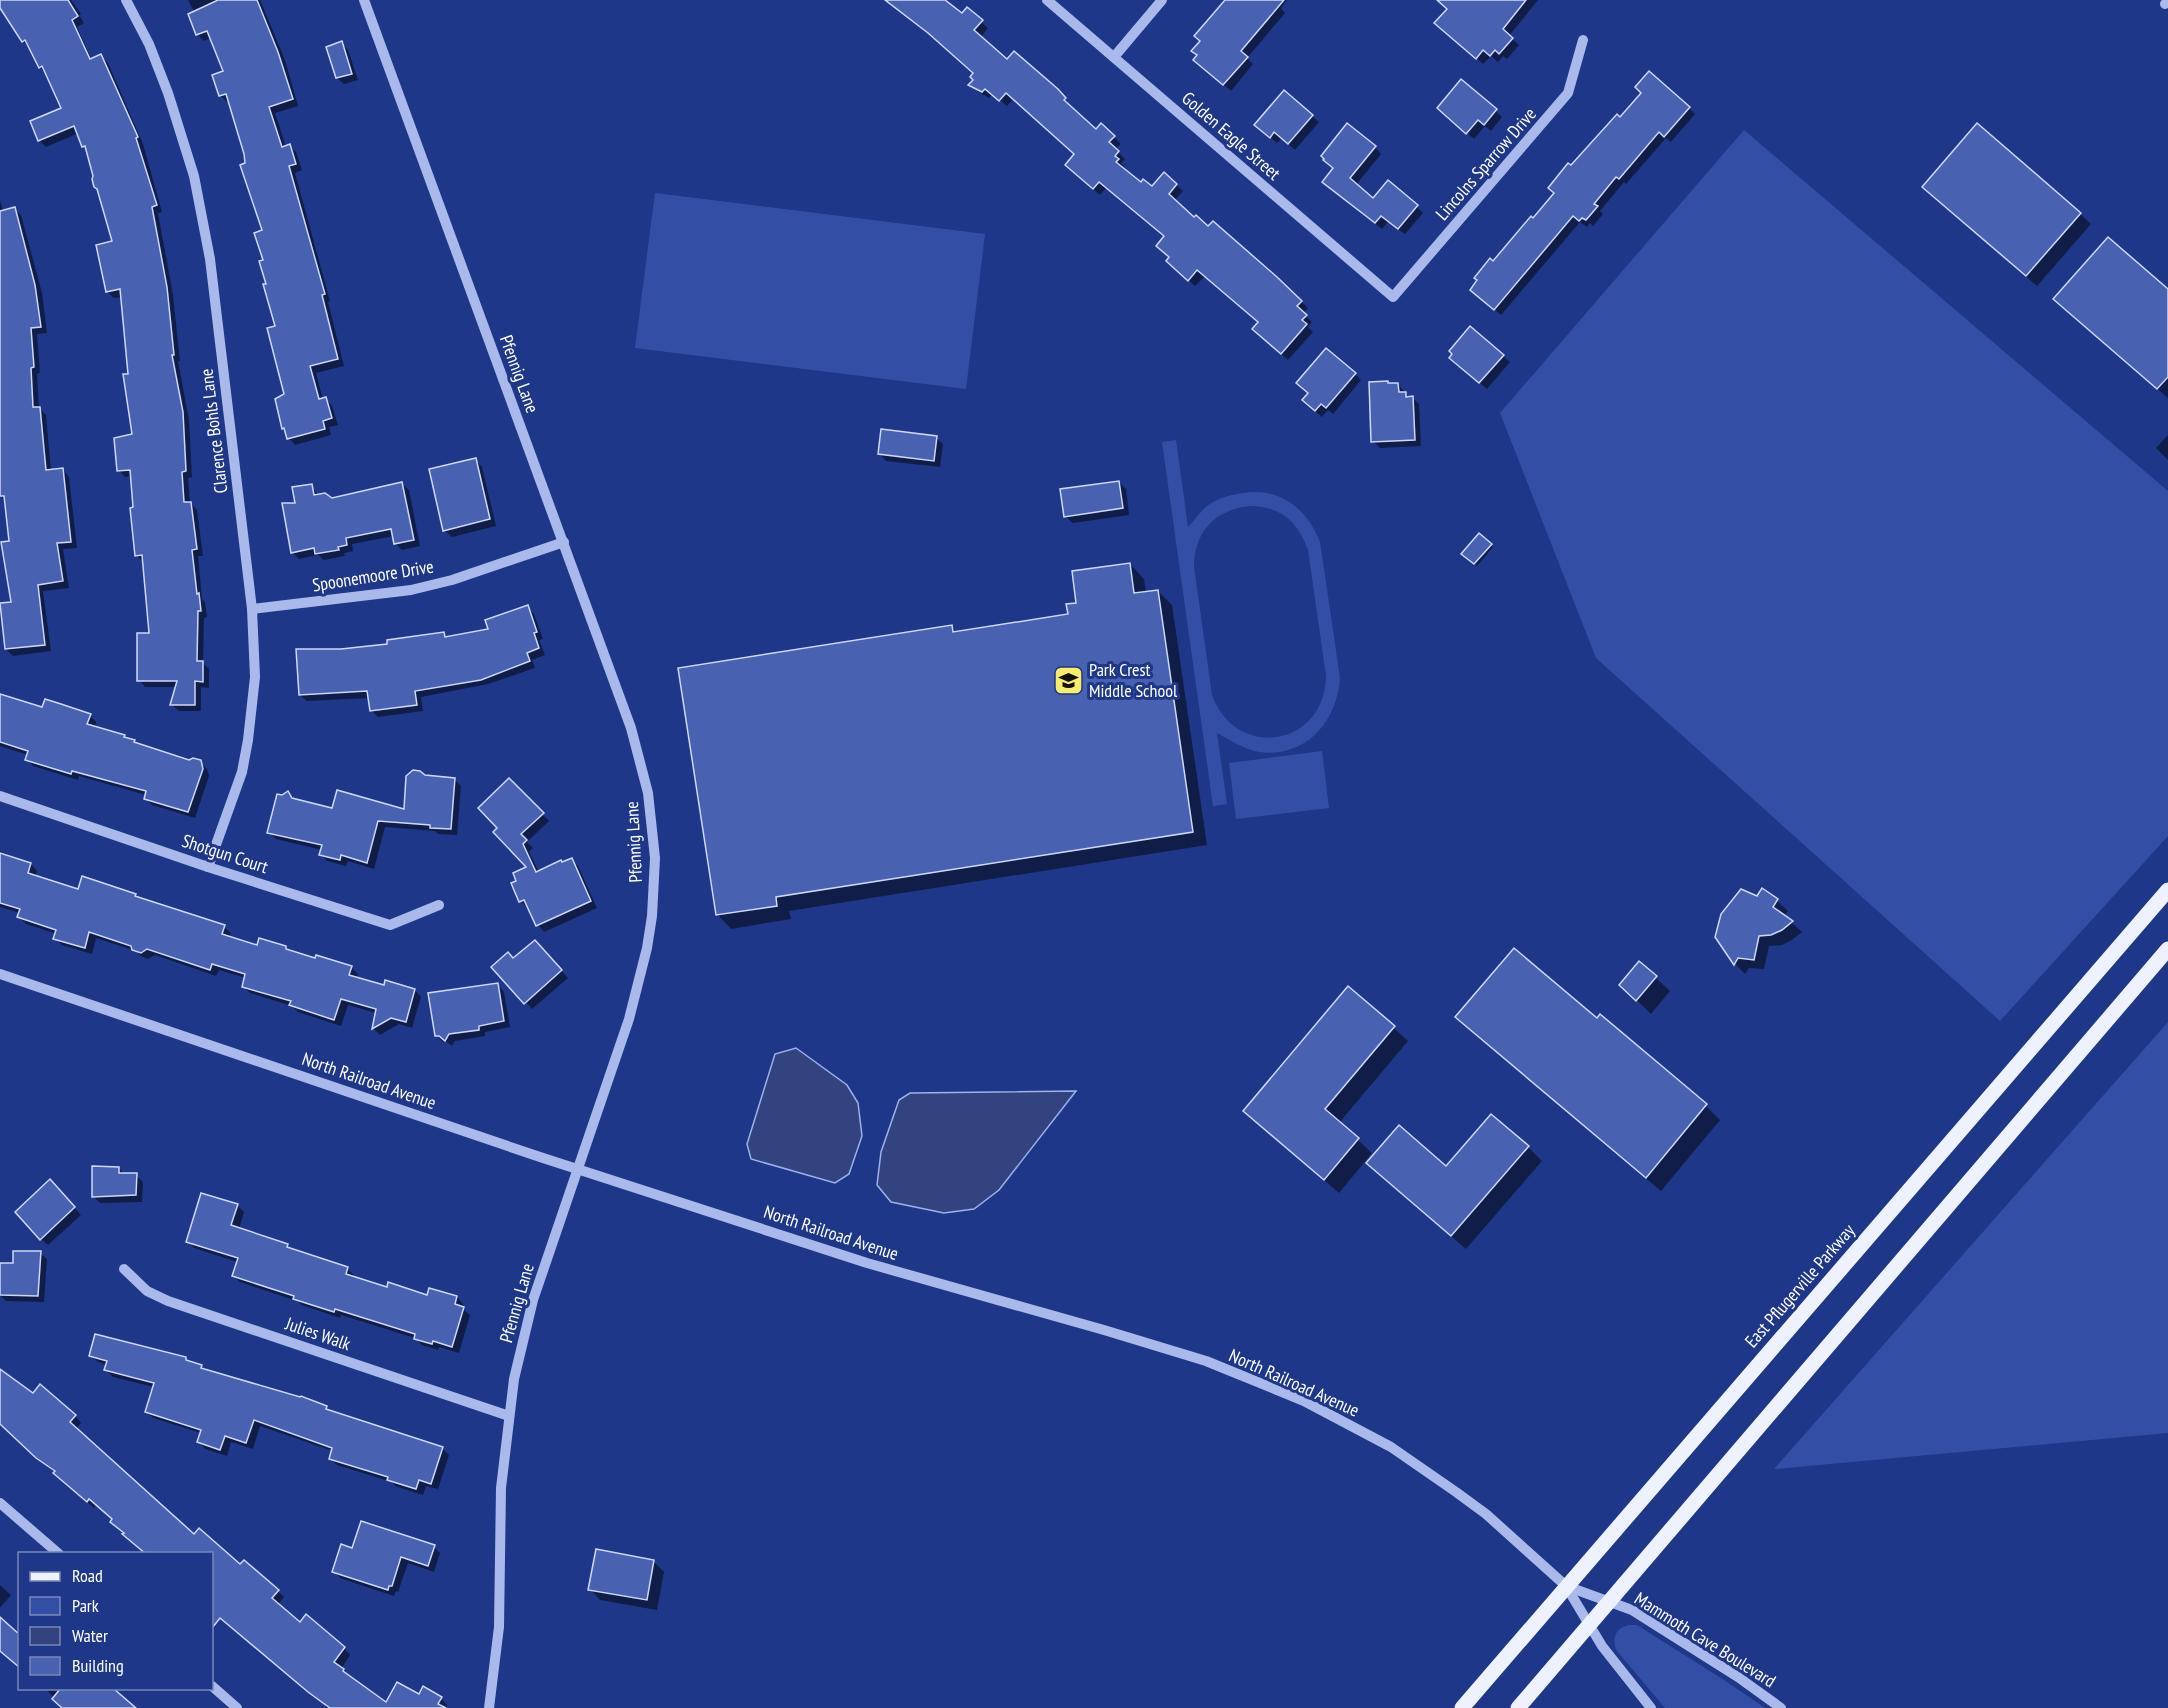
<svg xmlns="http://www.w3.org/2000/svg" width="2168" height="1708" font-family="'PT Sans Narrow',sans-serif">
	<rect width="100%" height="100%" fill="#1f3788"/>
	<g fill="#334fa5" fill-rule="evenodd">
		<polygon points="1744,130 2168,491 2168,836 2000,1021 1596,658 1500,413"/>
		<polygon points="655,193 985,234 966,389 635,348"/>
		<path d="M1176,440L1188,527C1195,520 1201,510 1210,504C1218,498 1228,496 1237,494C1276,485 1306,506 1320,542L1340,678C1337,722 1306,758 1259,752C1243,749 1230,740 1217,733L1227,804L1213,806L1162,442ZM1249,506C1280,506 1298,521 1308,550L1326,676C1325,747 1236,761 1212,695L1194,567C1194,532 1215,510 1249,506Z"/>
		<polygon points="1322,751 1329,808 1236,819 1229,763"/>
		<polygon points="2168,1022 2168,1433 1774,1469"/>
		<path d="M1629,1625H1637L1724,1680L1765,1708H1665L1617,1651C1611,1638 1616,1628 1629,1625Z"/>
	</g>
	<g fill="#324380" stroke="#9db1ec" stroke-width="1.5">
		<polygon points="796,1048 847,1085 858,1103 862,1136 849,1174 835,1183 751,1159 747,1144 775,1054"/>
		<polygon points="1076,1091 999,1190 974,1209 944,1213 891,1202 877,1185 881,1152 899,1100 910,1093"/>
	</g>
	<g fill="#0007">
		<polygon points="0,0 71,0 81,14 79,15 84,23 77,27 92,60 101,56 108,63 143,144 162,212 158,213 173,295 180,361 178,361 189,420 192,477 188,478 190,502 197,510 203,556 198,556 202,599 205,602 207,617 204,618 203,663 209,669 209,688 201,687 201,711 179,711 172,705 177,687 145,687 139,680 151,635 143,562 136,555 132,476 125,477 119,470 134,435 122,297 114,298 107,292 114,242 88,151 84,146 79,133 46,147 39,140 63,108 46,74 40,67 30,47 23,41 0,5"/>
		<polygon points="188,0 260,0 285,60 298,106 275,113 286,147 290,146 296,152 302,170 295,173 330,301 328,302 344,366 316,373 323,400 326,399 332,406 338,425 329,427 331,435 295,445 289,438 284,428 285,395 276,327 267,284 264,231 246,164 245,154 230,101 227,102 220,95 225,72 211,38 204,41 197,34 195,13"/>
		<polygon points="886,0 943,0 962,15 967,9 988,28 980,38 1007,61 1064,98 1071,106 1070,107 1096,131 1114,137 1121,144 1115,149 1125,159 1121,163 1125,167 1123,169 1141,184 1153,188 1176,185 1183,191 1174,201 1194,219 1209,228 1276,278 1308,308 1303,313 1312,322 1308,327 1313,332 1288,360 1261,336 1260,323 1205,276 1195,286 1174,268 1166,237 1106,188 1100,195 1073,171 1076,155 1013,99 1007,106 993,94 989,98 977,91 970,85 975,80 975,73 936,39"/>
		<polygon points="1225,0 1287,0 1281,8 1285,13 1247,58 1253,64 1231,91 1202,66 1198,56 1193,51 1201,41"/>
		<polygon points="1456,0 1538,0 1509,36 1519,45 1507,59 1503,56 1498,62 1491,56 1483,64 1443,30"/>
		<polygon points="341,43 348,50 358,80 344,84 337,78"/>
		<polygon points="1462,81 1502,117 1491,131 1485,126 1474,139 1446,115"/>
		<polygon points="1689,108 1695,114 1671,142 1666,138 1626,184 1624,182 1600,211 1603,214 1593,226 1590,223 1587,227 1580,222 1501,315 1478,296 1493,263 1555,194 1571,167 1620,119"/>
		<polygon points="1312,116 1319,122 1295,150 1282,138 1277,143 1263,131"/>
		<polygon points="1375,147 1381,154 1356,185 1373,200 1417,207 1423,213 1405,234 1388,222 1382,229 1330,188 1334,169 1325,160"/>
		<polygon points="1934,197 2080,214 2091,224 2037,286"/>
		<polygon points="0,200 3,211 14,208 21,215 42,293 47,333 37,334 40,373 37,374 39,408 46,415 51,471 63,470 69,477 77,548 63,549 69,588 43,591 51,651 13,656 6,649 13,603 11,542 6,502 0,496"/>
		<polygon points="2168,291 2168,398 2055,299"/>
		<polygon points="1503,356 1510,362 1487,389 1458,364"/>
		<polygon points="1355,374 1361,380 1333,414 1328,410 1322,417 1310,407"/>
		<polygon points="1398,384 1409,398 1412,398 1419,404 1421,446 1380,448 1373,441"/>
		<polygon points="2168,435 2168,460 2156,448"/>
		<polygon points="936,438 943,444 940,467 886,461 880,454"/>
		<polygon points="475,460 482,467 496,526 452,537 445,531 431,470"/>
		<polygon points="1119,482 1126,489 1129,515 1073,523 1066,517"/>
		<polygon points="402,484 409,490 420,546 402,550 395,543 394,536 352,544 353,551 344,553 345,556 324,560 318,555 299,559 292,552 296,504 311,485 319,496 331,499"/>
		<polygon points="1479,535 1493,547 1477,566 1463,553"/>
		<polygon points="1130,564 1144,579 1146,593 1158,591 1172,605 1207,845 789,911 791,919 731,929 717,914 951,627 957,633 1069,615 1078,604"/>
		<polygon points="527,607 534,614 543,639 539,640 545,655 532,660 535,668 488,684 421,697 423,711 378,717 371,710 369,698 307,701 300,695 341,651 389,645 444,633 448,638 490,630"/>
		<polygon points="0,695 43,709 90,715 96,722 95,728 124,737 137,744 190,761 200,762 207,769 209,776 195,818 152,805 145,798 146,795 79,776 78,780 33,766 27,759 28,755 0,746"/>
		<polygon points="425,777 454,779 461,786 457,835 438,834 435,831 385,827 374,869 348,861 346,866 327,861 321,854 322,850 276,839 269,832 282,796 287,793 294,800 333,810 405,811"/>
		<polygon points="509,781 549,821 527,842 533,848 529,852 539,872 572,860 578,866 597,908 544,932 538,925 529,907 527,908 521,901 518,882 529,867 499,828"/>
		<polygon points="0,851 31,864 37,871 35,877 79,890 135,896 139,899 224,927 231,933 229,938 258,947 286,947 290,952 351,967 358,974 356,979 385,987 415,990 421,997 412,1028 399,1024 380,1035 373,1028 376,1013 348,1005 341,1026 298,1012 292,1006 250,993 243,986 246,978 219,970 216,976 155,955 148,959 141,956 136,951 96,938 92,954 62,945 55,938 57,934 26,924 19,917 20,913 0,907"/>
		<polygon points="1762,890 1777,901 1788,911 1784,916 1802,932 1792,940 1782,945 1769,946 1764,969 1749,968 1745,974 1735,964 1717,936 1757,898"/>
		<polygon points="542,949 568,978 532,1009 526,1002 513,960"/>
		<polygon points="1639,963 1670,991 1651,1014 1621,985"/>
		<polygon points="498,985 504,992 510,1027 485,1032 485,1036 455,1041 452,1046 447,1042 443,1042 436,1035"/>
		<polygon points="1349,988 1408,1041 1339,1123 1372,1153 1339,1193 1245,1111"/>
		<polygon points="1457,1017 1597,1020 1600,1017 1706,1106 1720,1120 1661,1191 1471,1031"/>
		<polygon points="1528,1147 1542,1161 1466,1249 1382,1177 1446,1168"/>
		<polygon points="119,1168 125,1175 136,1175 143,1182 142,1202 100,1203 93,1196"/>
		<polygon points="56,1188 81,1215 48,1245 41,1239"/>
		<polygon points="237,1205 244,1212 239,1229 287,1245 293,1251 347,1269 354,1275 353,1278 387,1289 428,1297 457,1297 463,1304 462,1308 470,1315 459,1353 439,1347 438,1350 422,1345 415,1338 341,1315 340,1318 302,1305 297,1301 240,1282 233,1276 238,1262 194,1248 188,1241"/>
		<polygon points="40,1253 47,1259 44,1302 6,1301 0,1295 0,1264 14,1265"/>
		<polygon points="91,1356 186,1359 190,1363 201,1366 206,1371 326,1408 331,1412 442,1448 449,1455 438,1489 426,1486 423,1495 395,1486 392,1482 337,1465 330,1459 333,1451 260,1426 253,1449 231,1442 227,1456 205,1449 199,1442 201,1433 153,1418 147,1412 154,1387 113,1377 106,1370 107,1365 98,1362"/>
		<polygon points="0,1371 33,1395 75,1416 81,1423 76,1429 195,1536 278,1591 284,1597 278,1605 300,1624 344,1648 350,1655 341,1669 350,1677 386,1705 420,1696 441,1698 447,1705 446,1708 327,1708 324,1703 212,1605 212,1554 125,1533 114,1520 96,1505 94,1508 0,1423"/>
		<polygon points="434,1547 440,1553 434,1572 408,1563 398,1592 396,1591 394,1596 340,1578 334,1571 353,1550"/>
		<polygon points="653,1561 664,1572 657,1610 600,1600 590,1589"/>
		<polygon points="0,1585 11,1595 0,1608"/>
		<polygon points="45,1688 111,1688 134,1708 63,1708"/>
	</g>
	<g fill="#4861b0" stroke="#ced8f8" stroke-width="1.5">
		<polygon points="0,0 68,0 78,16 72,20 90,59 101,54 138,137 136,138 157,205 152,207 167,287 174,355 172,355 183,412 186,471 182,472 184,502 191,502 197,549 192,550 197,594 199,593 201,611 198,611 197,661 203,661 203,682 195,681 195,705 170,705 177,681 137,681 137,633 149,633 142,555 135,556 130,508 133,507 130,470 117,471 114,438 132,434 123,374 128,374 120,289 106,292 96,245 112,241 97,189 94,187 92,179 93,176 85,146 82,147 74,126 38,141 30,121 61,108 42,66 39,68 25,40 22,42 0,8"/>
		<polygon points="218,0 257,0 278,52 293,99 269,107 282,147 290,144 296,164 289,166 325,294 322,295 338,359 310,366 319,399 326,397 332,418 323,421 325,429 287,439 284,428 282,429 275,399 284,394 267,328 275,326 263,284 266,284 259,261 263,260 254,233 262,230 240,165 245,163 244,154 226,94 219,96 212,75 223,71 207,31 196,35 188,14"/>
		<polygon points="885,0 945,0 962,13 967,7 983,20 974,30 1007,59 1014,51 1058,89 1066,98 1064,100 1096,129 1101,123 1115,136 1109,142 1119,151 1115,156 1119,159 1116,162 1141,182 1143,179 1152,186 1164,172 1177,184 1169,194 1194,217 1196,215 1208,226 1213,221 1277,277 1302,301 1297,306 1307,315 1302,320 1307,324 1281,354 1252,329 1258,322 1197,270 1188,281 1166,261 1169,257 1156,246 1164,236 1099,182 1093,189 1065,165 1074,154 1006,93 999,101 985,89 982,92 968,85 973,80 970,77 973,73 928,33"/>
		<polygon points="1225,0 1284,0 1241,51 1248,57 1223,85 1193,60 1197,55 1191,51 1200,41 1194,36"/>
		<polygon points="1437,0 1526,0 1503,29 1513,38 1499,54 1495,50 1490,56 1483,50 1476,59 1434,23 1447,9"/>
		<polygon points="342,41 352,74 336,78 326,47"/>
		<polygon points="1649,71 1690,107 1664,137 1659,132 1619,179 1616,177 1594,204 1598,206 1586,220 1582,218 1579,221 1573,216 1494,310 1470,290 1477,280 1474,278 1490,258 1493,261 1531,216 1533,218 1554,193 1548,188 1568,163 1571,165 1617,114 1620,117 1641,93 1635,87"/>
		<polygon points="1461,79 1497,109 1484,125 1478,120 1466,134 1437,108"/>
		<polygon points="1284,90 1313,115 1288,144 1274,132 1270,138 1254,125"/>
		<polygon points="1347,123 1376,146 1350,178 1373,198 1388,180 1418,205 1398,229 1381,216 1375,223 1322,182 1333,168 1323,160 1324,159 1321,156"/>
		<polygon points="1977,123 2081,213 2026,276 1922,187"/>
		<polygon points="15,207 35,285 41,327 31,328 34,367 31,368 33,407 40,407 46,470 63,468 71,542 57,543 63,581 38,585 45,645 5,649 0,603 11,602 1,542 9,541 4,496 0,496 0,211"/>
		<polygon points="2108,237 2168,289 2168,377 2157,389 2053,299"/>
		<polygon points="1470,326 1504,355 1479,383 1449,358 1452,354 1449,351"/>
		<polygon points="1326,348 1356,373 1326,408 1321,404 1315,411 1302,400 1308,393 1296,383"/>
		<polygon points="1388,381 1388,383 1398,383 1399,392 1406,392 1406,397 1413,396 1415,440 1371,442 1369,382"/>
		<polygon points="881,429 937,436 934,461 878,454"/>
		<polygon points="476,458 490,519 443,531 429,469"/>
		<polygon points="1119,481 1123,508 1064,517 1060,489"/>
		<polygon points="402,482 414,540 394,544 391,529 346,538 347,545 338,547 339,550 315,554 314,548 291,553 282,503 295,503 292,487 312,484 314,495 325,493 332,498"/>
		<polygon points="1479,533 1492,544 1474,564 1461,554"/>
		<polygon points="1130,563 1134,593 1158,590 1193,832 776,897 777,906 716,915 678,668 952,625 953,632 1068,614 1066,604 1076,603 1072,571"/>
		<polygon points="528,605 537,632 534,633 539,648 527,653 530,661 481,680 415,691 417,705 370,711 367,691 299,695 296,649 341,649 387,644 387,640 444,632 445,637 488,629 485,620"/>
		<polygon points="0,694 42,707 45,699 61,704 91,714 87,724 125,735 124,737 135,740 134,742 189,760 193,758 201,760 203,769 188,812 144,799 146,791 72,771 71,774 25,760 28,751 0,742"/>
		<polygon points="413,770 420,771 425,775 455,778 451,829 430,828 430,825 378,821 367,863 341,855 340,860 319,855 322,845 267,833 277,794 282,795 288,791 292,798 332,808 337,790 404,809 406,776"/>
		<polygon points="509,778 544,813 521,834 527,840 523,844 536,872 561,860 562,862 572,858 591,901 536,926 524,900 519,902 511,883 516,881 513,873 526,867 493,832 497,828 478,808"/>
		<polygon points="0,853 31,863 28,873 78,889 82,876 136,894 135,896 225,925 222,934 257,945 259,938 286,946 286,949 315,958 316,955 352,966 349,975 384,985 385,980 415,989 406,1022 391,1018 372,1029 376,1009 341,999 334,1020 289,1005 291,1001 242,987 245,974 212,964 210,970 147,949 141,953 132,950 131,946 89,932 85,948 53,939 56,930 17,917 20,909 0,903"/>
		<polygon points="1762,888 1778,899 1773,907 1793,921 1782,930 1771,935 1759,936 1754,960 1738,958 1734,965 1715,937 1721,914 1741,889 1757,896"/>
		<polygon points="535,940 562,970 524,1004 491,967 508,952 513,958"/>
		<polygon points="1514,948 1597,1018 1600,1014 1707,1104 1646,1178 1455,1017"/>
		<polygon points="1639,961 1657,976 1636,1001 1619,985"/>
		<polygon points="498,983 504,1021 479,1026 479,1030 449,1034 445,1041 439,1036 435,1036 428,993"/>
		<polygon points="1348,986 1395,1026 1325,1109 1359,1138 1324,1180 1243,1111"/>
		<polygon points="1491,1114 1529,1146 1451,1236 1366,1163 1399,1125 1446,1166"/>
		<polygon points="92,1166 119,1167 119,1173 137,1173 136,1195 92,1197"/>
		<polygon points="50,1179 75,1207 40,1240 15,1212"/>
		<polygon points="201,1193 238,1204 231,1225 288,1244 287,1247 348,1267 346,1274 387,1287 388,1282 427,1295 429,1288 457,1296 455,1304 464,1307 452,1347 433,1341 432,1344 414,1339 415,1334 335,1309 334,1312 293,1299 294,1296 232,1276 238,1258 186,1242"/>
		<polygon points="13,1251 41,1251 38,1296 0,1295 0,1263 13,1263"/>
		<polygon points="95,1334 186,1357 186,1360 202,1365 201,1368 300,1397 301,1396 327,1406 326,1409 443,1447 431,1484 419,1480 416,1489 387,1480 388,1477 329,1459 332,1448 254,1420 246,1443 225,1436 220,1450 197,1442 201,1430 145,1412 154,1383 104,1370 107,1361 89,1356"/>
		<polygon points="0,1369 33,1393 40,1384 76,1415 70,1422 194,1534 199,1528 240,1564 244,1560 279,1590 272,1598 300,1622 306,1614 345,1647 334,1662 344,1669 343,1671 386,1702 397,1682 419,1694 423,1686 442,1697 438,1704 446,1708 330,1708 308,1692 220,1618 212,1628 212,1554 146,1554 122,1534 124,1533 110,1522 112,1519 89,1499 87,1502 53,1473 55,1471 36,1458 0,1424"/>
		<polygon points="361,1521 435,1545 428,1566 401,1557 392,1586 389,1586 388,1590 332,1572 341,1544 352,1548"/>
		<polygon points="596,1549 654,1560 647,1600 588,1590"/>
		<polygon points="0,1617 20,1635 20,1668 0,1651"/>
		<polygon points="60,1689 114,1689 136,1708 62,1708 52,1699"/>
	</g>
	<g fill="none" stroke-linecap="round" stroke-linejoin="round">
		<g stroke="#a9b9eb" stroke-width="10">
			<polyline points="126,0 149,44 168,93 194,176 210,259 252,609 255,677 248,740 242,772 208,867"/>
			<polyline points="364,0 631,728 648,793 655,858 652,916 647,948 629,1019 533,1300 514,1379 501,1488 499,1627 489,1708"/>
			<polyline points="1047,0 1393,297 1568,93 1583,40"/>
			<polyline points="2165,4 2168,0"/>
			<polyline points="1114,57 1162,0"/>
			<polyline points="252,609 411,590 452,580 564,542"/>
			<polyline points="0,796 208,867 390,925 439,905"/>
			<polyline points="0,974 540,1157 867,1263 1104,1330 1206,1361 1304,1401 1391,1447 1456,1492 1486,1514 1566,1586 1632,1610 1738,1677 1781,1708"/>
			<polyline points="124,1269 147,1291 168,1301 509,1416"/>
			<polyline points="0,1503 59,1554"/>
			<polyline points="1566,1586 1602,1646 1651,1708"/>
			<polyline points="212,1686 237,1708"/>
		</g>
		<g stroke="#eef1fe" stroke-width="15">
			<polyline points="1462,1708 2168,890"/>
			<polyline points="1518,1708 2168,949"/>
		</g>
	</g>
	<defs>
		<symbol id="school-square" viewBox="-11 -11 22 22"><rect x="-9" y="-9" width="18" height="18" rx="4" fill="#f8ed69" stroke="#1f3788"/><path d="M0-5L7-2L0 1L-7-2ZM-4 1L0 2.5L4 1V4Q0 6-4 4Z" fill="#111"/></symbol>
	</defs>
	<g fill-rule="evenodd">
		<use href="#school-square" x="1052" y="664" width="33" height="33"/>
	</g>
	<g text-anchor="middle" stroke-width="6" stroke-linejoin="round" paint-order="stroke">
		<g font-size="18" fill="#fff" stroke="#1f3788">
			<text transform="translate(1231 136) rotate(41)" y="6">Golden Eagle Street</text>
			<text transform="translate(1486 164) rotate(-49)" y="6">Lincolns Sparrow Drive</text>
			<text transform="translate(519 374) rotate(70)" y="6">Pfennig Lane</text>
			<text transform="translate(214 431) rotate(-97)" y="6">Clarence Bohls Lane</text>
			<text transform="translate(373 576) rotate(-9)" y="6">Spoonemoore Drive</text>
			<text transform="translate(634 842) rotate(-93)" y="6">Pfennig Lane</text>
			<text transform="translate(225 854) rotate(18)" y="6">Shotgun Court</text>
			<text transform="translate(369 1081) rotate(19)" y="6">North Railroad Avenue</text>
			<text transform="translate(831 1233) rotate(18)" y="6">North Railroad Avenue</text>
			<text transform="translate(1800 1286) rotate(-49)" y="6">East Pflugerville Parkway</text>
			<text transform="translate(517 1303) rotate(-74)" y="6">Pfennig Lane</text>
			<text transform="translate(318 1334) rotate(19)" y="6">Julies Walk</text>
			<text transform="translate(1294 1383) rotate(24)" y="6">North Railroad Avenue</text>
			<text transform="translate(1705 1640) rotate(32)" y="6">Mammoth Cave Boulevard</text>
		</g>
		<g font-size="18" fill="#fff" stroke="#1f3788" text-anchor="start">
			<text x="1089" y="676">Park Crest<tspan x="1089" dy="21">Middle School</tspan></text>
		</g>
	</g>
	<rect x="18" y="1552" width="195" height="138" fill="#1f3788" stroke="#7987b8" stroke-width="1.5"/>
	<rect x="30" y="1572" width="30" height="9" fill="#eef1fe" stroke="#7987b8" stroke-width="1.5"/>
	<text x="72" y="1582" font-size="18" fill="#ffffff">Road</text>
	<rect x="30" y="1597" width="30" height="18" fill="#334fa5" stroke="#7987b8" stroke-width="1.5"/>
	<text x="72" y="1612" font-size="18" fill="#ffffff">Park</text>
	<rect x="30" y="1627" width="30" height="18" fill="#324380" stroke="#7987b8" stroke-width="1.5"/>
	<text x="72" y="1642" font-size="18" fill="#ffffff">Water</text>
	<rect x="30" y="1657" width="30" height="18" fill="#4861b0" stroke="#7987b8" stroke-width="1.5"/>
	<text x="72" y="1672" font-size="18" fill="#ffffff">Building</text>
</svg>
